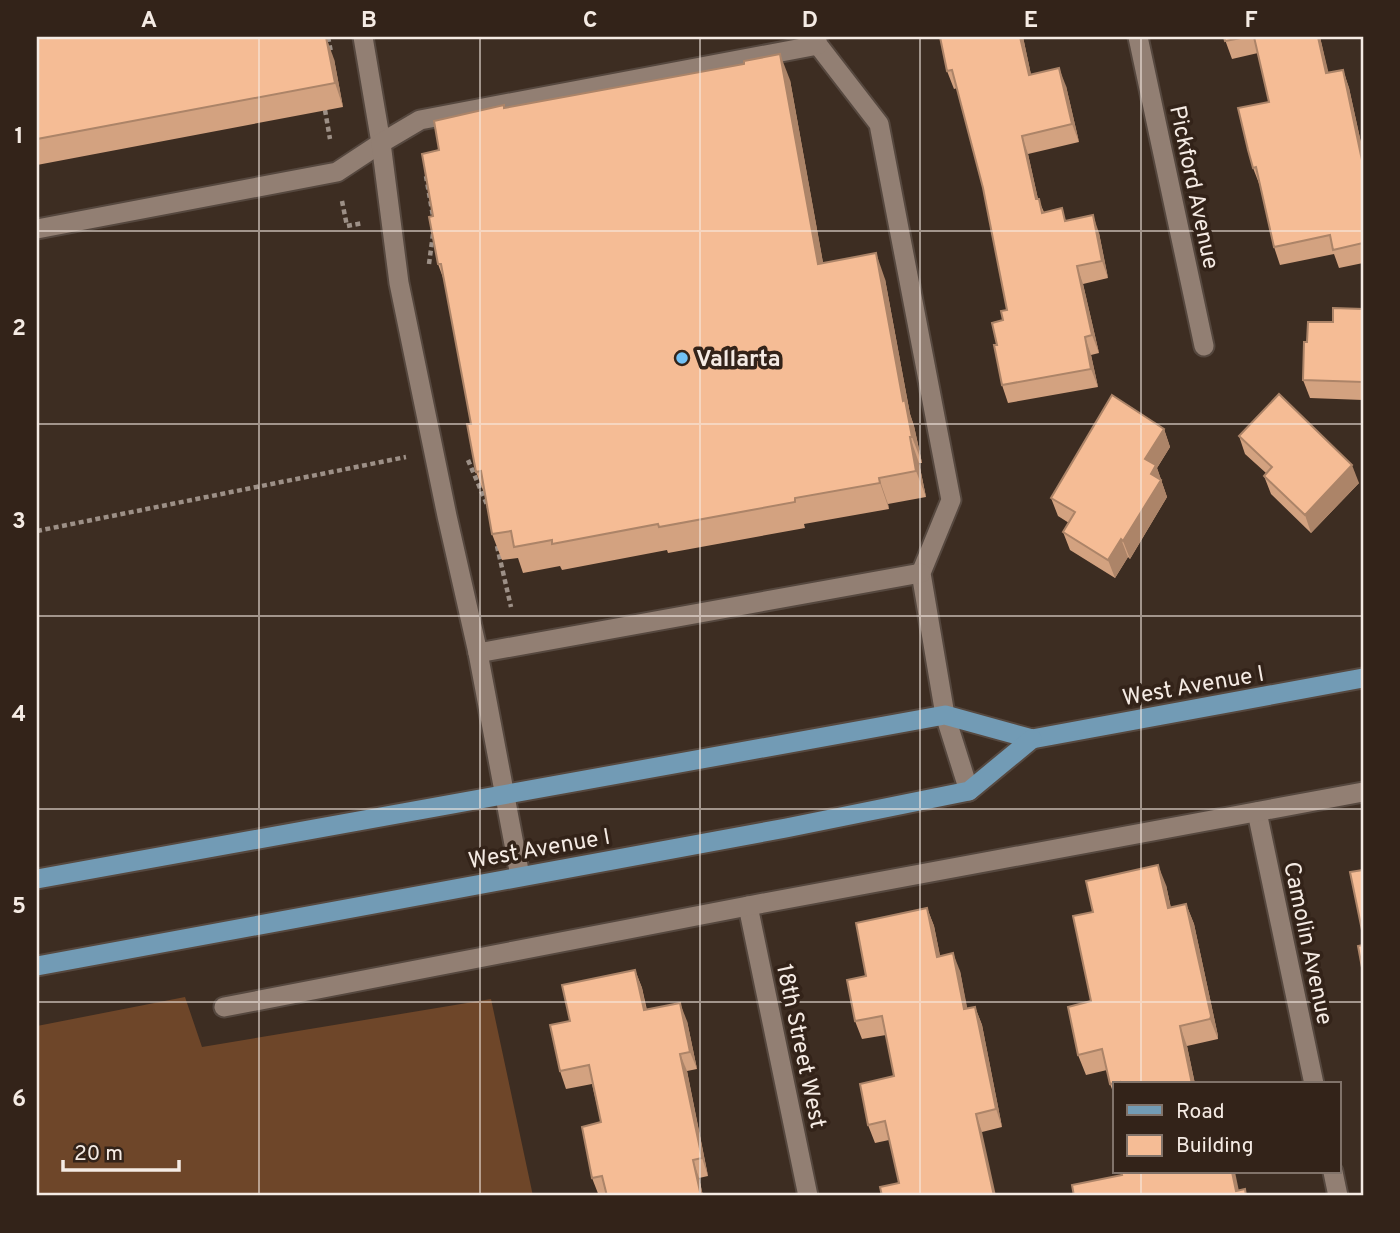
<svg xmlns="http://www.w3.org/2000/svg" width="1400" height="1233" font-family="Overpass,sans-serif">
	<rect width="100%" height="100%" fill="#3d2d22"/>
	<polygon fill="#6e4629" points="185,997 202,1047 491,999 533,1196 37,1196 37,1026"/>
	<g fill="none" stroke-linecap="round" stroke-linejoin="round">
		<defs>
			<g id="service">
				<polyline points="816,37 818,45 879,124 951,500 921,573 945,715 969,791"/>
				<polyline points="37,229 337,172 381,143 363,37"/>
				<polyline points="478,653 921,573"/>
				<polyline points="520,876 478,653 447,516 399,283 381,143 420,120 818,45"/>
			</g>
			<g id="minor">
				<polyline points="1138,37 1204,346"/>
				<polyline points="1257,812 1314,1084"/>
				<polyline points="748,906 808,1196"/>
				<polyline points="224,1007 748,906 1363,792"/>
				<polyline points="1333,1172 1338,1196"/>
			</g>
			<g id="primary">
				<polyline points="37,879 945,715 1032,739 1363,678"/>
				<polyline points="37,966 786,828 969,791 1032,739"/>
			</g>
		</defs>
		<use href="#service" stroke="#56483f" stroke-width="23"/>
		<use href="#minor" stroke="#56483f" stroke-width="23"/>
		<use href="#primary" stroke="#56483f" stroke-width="23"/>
		<g stroke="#9d9087" stroke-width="4.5" stroke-dasharray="5 3.5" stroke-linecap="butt">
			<polyline points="328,37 331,52"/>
			<polyline points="325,110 330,139"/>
			<polyline points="426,176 434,222"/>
			<polyline points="342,201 347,226 363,223"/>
			<polyline points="429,264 433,234"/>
			<polyline points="468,460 488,507"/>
			<polyline points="37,531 406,457"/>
			<polyline points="497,546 511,607"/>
		</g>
		<use href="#service" stroke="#927f73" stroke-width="19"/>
		<use href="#minor" stroke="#927f73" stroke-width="19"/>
		<use href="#primary" stroke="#729bb5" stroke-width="19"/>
	</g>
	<g fill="#d3a280">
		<polygon points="37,37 334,59 343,107 37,165"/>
		<polygon points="1023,37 1031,75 1066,86 1079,142 1028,154 1038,199 1044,212 1099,233 1108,278 1083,284 1099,353 1091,355 1098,387 1008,403 1002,385 997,345 1003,320 1007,310 983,188 957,88 954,89 947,71"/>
		<polygon points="1224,37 1320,37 1328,73 1343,70 1349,88 1363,152 1363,263 1339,268 1334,254 1280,265 1274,247 1260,186 1253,168 1269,102 1258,53 1232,59"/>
		<polygon points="790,80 823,263 885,279 910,414 914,426 922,463 919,463 926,497 888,504 889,509 804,524 805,528 668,553 667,550 562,570 560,566 523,573 518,558 502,560 492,534 486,498 476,472 471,424 446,286 438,264 433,216 505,108"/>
		<polygon points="1363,309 1363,400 1310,398 1303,380 1307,342 1333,322"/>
		<polygon points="1164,429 1170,447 1157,468 1167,497 1130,559 1128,557 1115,578 1070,550 1063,532 1069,523 1058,516 1051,498"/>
		<polygon points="1239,436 1359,483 1311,533 1271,494 1264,476 1266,473 1245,454"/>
		<polygon points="1166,885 1171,908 1186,904 1194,924 1218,1036 1218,1039 1187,1046 1195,1084 1115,1084 1115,1097 1110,1084 1107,1070 1086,1075 1078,1055 1091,1001 1093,912"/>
		<polygon points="927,908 934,926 940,956 960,971 967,1009 975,1007 982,1025 1002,1127 982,1132 899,1183 889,1140 875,1143 868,1125 894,1076 886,1035 862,1039 855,1021"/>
		<polygon points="635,970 642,988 647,1010 687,1021 697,1069 687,1071 708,1176 699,1178 703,1196 607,1196 606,1194 599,1196 592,1178 601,1122 592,1084 566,1089 560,1071 570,1021"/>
	</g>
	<g fill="#ac8468">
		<polygon points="326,37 334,59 343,107 335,83"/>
		<polygon points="1020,37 1023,37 1035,93 1029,75"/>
		<polygon points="1318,37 1320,37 1333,91 1326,73"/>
		<polygon points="780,54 790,80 828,290 818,264"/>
		<polygon points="1059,68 1066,86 1079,142 1072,124"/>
		<polygon points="1343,70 1349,88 1363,152 1363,165"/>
		<polygon points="1022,136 1028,154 1042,217 1036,199"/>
		<polygon points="1093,215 1099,233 1108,278 1102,261"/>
		<polygon points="876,253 885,279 910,414 914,426 922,463 912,437 903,401"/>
		<polygon points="1077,266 1083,284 1099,353 1092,335"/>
		<polygon points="1085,337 1091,355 1098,387 1091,369"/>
		<polygon points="1164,429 1170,447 1157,468 1167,497 1130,559 1123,541 1145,459"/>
		<polygon points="910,437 919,463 926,497 916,471"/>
		<polygon points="1352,465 1359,483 1311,533 1305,515"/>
		<polygon points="879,478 888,504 889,509 880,483"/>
		<polygon points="1121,539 1128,557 1115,578 1108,560"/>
		<polygon points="1158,865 1166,885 1175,928 1168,908"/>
		<polygon points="1186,904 1194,924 1218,1036 1218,1039 1210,1019"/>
		<polygon points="927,908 934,926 944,975 937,957"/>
		<polygon points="953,953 960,971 971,1027 964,1009"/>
		<polygon points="635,970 642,988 650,1028 644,1010"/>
		<polygon points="680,1003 687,1021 697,1069 690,1052"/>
		<polygon points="975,1007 982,1025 1002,1127 996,1109"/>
		<polygon points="1180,1026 1187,1046 1195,1084 1192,1084"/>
		<polygon points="680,1054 687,1071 708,1176 702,1158"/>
		<polygon points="976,1114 982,1132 996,1196 994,1196"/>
		<polygon points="693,1160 699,1178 703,1196 701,1196"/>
		<polygon points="1232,1172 1235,1172 1240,1196 1236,1191"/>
	</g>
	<g fill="#f5bc95" stroke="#ac8468" stroke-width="2">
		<polygon points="37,37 326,37 335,83 37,139"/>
		<polygon points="940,37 1020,37 1029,75 1059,68 1072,124 1022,136 1036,199 1039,199 1042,213 1062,208 1065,221 1093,215 1102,261 1077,266 1092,335 1085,337 1091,369 1002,385 994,345 997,345 992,323 1003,320 1001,311 1007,310 983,188 952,70 947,71"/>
		<polygon points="1224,37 1246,37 1225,41"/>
		<polygon points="1254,37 1318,37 1326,73 1343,70 1363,165 1363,243 1333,250 1330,235 1274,247 1256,167 1253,168 1248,150 1238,108 1269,102"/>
		<polygon points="780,54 818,264 876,253 903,401 905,400 912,437 910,437 916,471 879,478 880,483 795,498 795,502 659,527 658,524 552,544 552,540 514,547 511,531 492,534 481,471 476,472 467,424 471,424 441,264 438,264 429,217 433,216 422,154 439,150 434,121 504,105 504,108 744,64 744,61"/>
		<polygon points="1333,308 1363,309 1363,382 1303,380 1304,342 1307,342 1308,322 1333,322"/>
		<polygon points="1279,394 1352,465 1305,515 1264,476 1272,467 1239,436"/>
		<polygon points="1112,395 1164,429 1145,459 1156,465 1151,474 1161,480 1123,541 1121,539 1108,560 1063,532 1075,512 1051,498"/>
		<polygon points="1158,865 1168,908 1186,904 1211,1016 1210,1019 1180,1026 1192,1084 1120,1084 1120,1082 1110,1084 1102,1049 1078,1055 1068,1007 1091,1001 1073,916 1093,912 1086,881"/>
		<polygon points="1363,870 1363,935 1350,872"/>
		<polygon points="927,908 937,957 953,953 964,1009 975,1007 996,1109 976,1114 994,1196 882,1196 880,1187 899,1183 885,1121 868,1125 860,1084 894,1076 882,1016 855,1021 847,980 866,976 856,923"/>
		<polygon points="1363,945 1363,973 1358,946"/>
		<polygon points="635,970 644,1010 680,1003 690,1052 680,1054 702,1158 693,1160 701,1196 607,1196 602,1176 592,1178 582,1127 601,1122 589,1065 560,1071 550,1025 570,1021 562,985"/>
		<polygon points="1121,1172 1232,1172 1236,1191 1245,1189 1246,1196 1074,1196 1072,1185 1122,1175"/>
	</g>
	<path fill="none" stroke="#f5ebe4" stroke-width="2" stroke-opacity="0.55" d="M259,37V1196M480,37V1196M700,37V1196M920,37V1196M1141,37V1084M37,231H1363M37,424H1363M37,616H1363M37,809H1363M37,1002H1363M1141,1172V1196"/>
	<circle fill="#72c1f5" stroke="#332319" stroke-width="2.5" cx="682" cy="358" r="7"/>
	<g text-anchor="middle" stroke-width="7" stroke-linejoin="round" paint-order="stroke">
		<g font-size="23" fill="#f5ebe4" stroke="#332319">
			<text transform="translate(1195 187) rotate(78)" y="8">Pickford Avenue</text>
			<text transform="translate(1193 685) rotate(-10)" y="8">West Avenue I</text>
			<text transform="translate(539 848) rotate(-10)" y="8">West Avenue I</text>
			<text transform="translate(1309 943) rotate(78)" y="8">Camolin Avenue</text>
			<text transform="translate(802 1046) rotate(78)" y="8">18th Street West</text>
		</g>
		<g font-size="23" font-weight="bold" fill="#f5ebe4" stroke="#332319" text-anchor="start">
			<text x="696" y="366">Vallarta</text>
		</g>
	</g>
	<rect width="1400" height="1233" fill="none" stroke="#332319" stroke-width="77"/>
	<rect x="1113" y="1082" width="228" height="91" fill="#332319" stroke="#81736a" stroke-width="2"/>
	<rect x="1127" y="1105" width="35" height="10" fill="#729bb5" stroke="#81736a" stroke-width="2"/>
	<text x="1176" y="1118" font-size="21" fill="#f5ebe4">Road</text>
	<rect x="1127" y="1135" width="35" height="21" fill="#f5bc95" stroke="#81736a" stroke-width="2"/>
	<text x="1176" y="1152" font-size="21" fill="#f5ebe4">Building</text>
	<path d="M63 1160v10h116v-10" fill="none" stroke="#f5ebe4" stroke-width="3.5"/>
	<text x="74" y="1160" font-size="21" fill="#f5ebe4" stroke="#332319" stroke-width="5" paint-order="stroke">20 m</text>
	<rect x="38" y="38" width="1324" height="1156" fill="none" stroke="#f5ebe4" stroke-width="2.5"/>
	<g font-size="23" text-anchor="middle" font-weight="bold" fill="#f5ebe4">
		<text x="149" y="27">A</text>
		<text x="369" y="27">B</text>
		<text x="590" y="27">C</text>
		<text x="810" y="27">D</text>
		<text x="1031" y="27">E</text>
		<text x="1251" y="27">F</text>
		<text x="19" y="143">1</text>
		<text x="19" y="335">2</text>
		<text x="19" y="528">3</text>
		<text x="19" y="721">4</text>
		<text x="19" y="913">5</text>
		<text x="19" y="1106">6</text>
	</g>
</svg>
